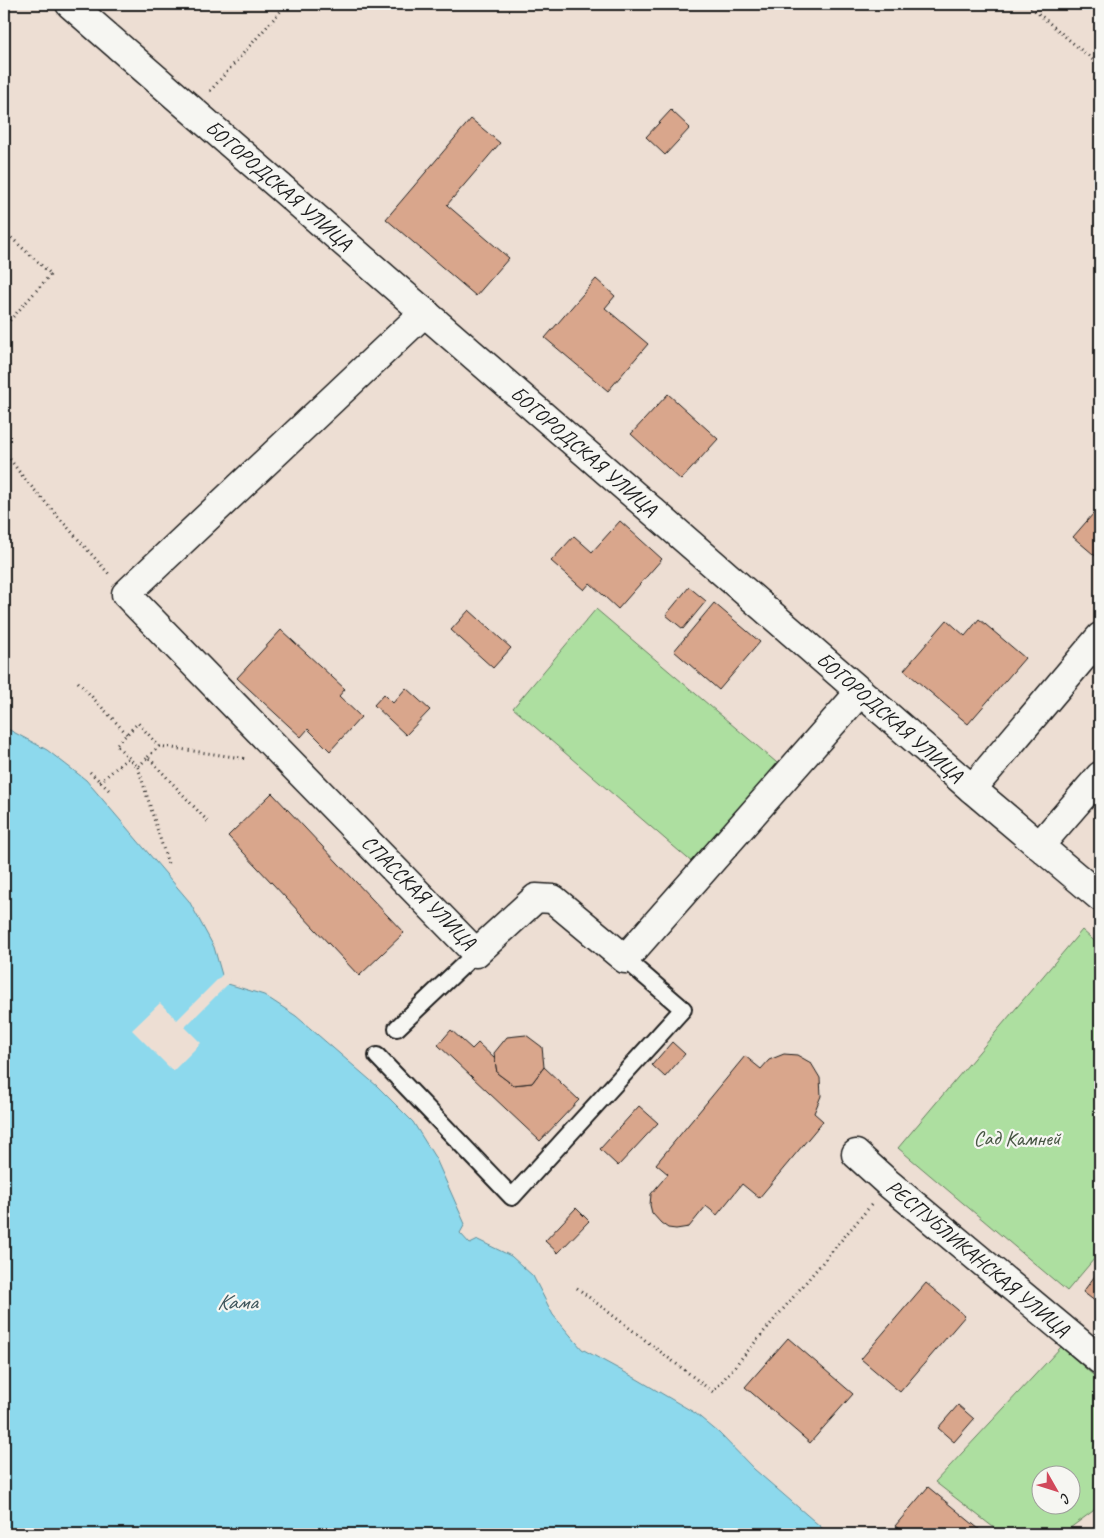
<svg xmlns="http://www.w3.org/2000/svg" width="1104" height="1538" font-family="Caveat,sans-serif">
	<rect width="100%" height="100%" fill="#edded3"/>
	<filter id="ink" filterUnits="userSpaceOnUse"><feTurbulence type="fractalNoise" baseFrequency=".02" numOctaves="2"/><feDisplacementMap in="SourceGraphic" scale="10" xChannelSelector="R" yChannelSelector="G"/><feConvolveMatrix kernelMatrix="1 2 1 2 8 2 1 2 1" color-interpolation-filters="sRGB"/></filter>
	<g filter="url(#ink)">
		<g fill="#addfa0" stroke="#647e5e" fill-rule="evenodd">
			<polygon points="596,609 783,768 694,864 513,708"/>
			<polygon points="1082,930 1100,946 1100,1252 1067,1291 898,1148"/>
			<path d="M1061,1347L1100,1381V1503L1093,1511L1062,1534H1002L935,1482ZM1042,1476H1072V1506H1042Z"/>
		</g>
		<polygon fill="#8dd9ed" stroke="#608d99" points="4,727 47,750 86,780 189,901 214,947 222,975 228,984 264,995 296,1016 377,1086 413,1122 436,1159 465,1224 460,1233 470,1244 478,1240 511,1256 533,1276 553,1315 582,1349 637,1379 695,1413 719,1433 754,1469 829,1534 4,1534"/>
		<polygon fill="#edded3" points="224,973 230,982 185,1027 201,1043 173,1071 132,1030 160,1003 177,1020"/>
		<g fill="#d9a68c" stroke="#1c1c1c">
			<polygon points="671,110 690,128 665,155 646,137"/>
			<polygon points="471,119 500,143 447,205 509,258 476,296 386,219"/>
			<polygon points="596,279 615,296 605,308 648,344 608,391 545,338"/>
			<polygon points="668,394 718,439 681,480 631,434"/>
			<polygon points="1100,506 1100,560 1073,537"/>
			<polygon points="620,521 662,559 618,609 590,583 584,590 551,561 574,536 592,552"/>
			<polygon points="689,587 706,601 683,629 666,615"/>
			<polygon points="714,603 760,642 719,690 674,651"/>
			<polygon points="469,610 511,648 493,668 451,630"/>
			<polygon points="979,619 1025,658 968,724 904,670 947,620 965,636"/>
			<polygon points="281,630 345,689 339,696 361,717 330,751 308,729 301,737 237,678"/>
			<polygon points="406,688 430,710 406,735 374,705 384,694 393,703"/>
			<polygon points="272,793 404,933 359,976 228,836"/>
			<polygon points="451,1030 472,1049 478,1043 495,1059 497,1073 513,1085 532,1083 544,1067 579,1100 540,1141 438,1045"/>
			<polygon points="526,1035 542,1047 544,1067 532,1083 513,1085 497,1073 494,1053 507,1037"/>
			<polygon points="672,1042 685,1054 665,1077 652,1065"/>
			<polygon points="784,1054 797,1055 811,1063 820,1078 821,1096 814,1113 823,1121 759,1198 742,1184 717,1215 706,1206 689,1227 676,1229 668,1228 661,1223 652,1213 650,1205 651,1194 668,1174 656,1164 745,1056 761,1069 769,1060"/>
			<polygon points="639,1106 658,1123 618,1166 600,1149"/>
			<polygon points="576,1208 589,1221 558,1253 545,1241"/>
			<polygon points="1100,1269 1100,1305 1083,1292"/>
			<polygon points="926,1283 965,1316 900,1392 861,1359"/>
			<polygon points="788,1338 853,1394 810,1443 745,1387"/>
			<polygon points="958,1405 974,1419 954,1442 938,1428"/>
			<polygon points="928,1487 985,1534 906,1534 895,1526"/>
		</g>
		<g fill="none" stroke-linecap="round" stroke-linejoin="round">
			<defs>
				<g id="lane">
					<polyline points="397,1028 476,953"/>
					<polyline points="377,1056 512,1197 683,1009 625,959"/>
				</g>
				<g id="street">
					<polyline points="70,4 972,789 1100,897"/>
					<polyline points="425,312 126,594 476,953 536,898 553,899 625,959 860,692"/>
					<polyline points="972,789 1100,637"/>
					<polyline points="1040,845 1100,776"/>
					<polyline points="856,1154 889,1184 1100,1360"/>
				</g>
			</defs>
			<use href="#lane" stroke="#1c1c1c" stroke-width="20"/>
			<use href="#street" stroke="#1c1c1c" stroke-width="31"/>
			<g stroke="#1c1c1c" stroke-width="3" stroke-dasharray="1 4" stroke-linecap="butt">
				<polyline points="1027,4 1100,66"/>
				<polyline points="210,91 287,4"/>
				<polyline points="4,231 51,274 4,327"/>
				<polyline points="4,451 23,477 109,574"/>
				<polyline points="78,682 127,734"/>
				<polyline points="159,746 248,759"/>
				<polyline points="148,757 159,746 138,723 116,745 138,767 148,757 210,824"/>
				<polyline points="138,767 168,864"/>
				<polyline points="90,772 111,792"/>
				<polyline points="100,782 129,757"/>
				<polyline points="577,1288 713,1392 872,1204"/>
			</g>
			<use href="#lane" stroke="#f6f6f2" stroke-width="16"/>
			<use href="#street" stroke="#f6f6f2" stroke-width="28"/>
		</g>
	</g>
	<g text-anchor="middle" stroke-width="4.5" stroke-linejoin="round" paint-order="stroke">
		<g font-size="21" fill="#1c1c1c" stroke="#f6f6f2">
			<text transform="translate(279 185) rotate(41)" y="7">БОГОРОДСКАЯ УЛИЦА</text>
			<text transform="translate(584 451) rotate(41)" y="7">БОГОРОДСКАЯ УЛИЦА</text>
			<text transform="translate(890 717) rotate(41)" y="7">БОГОРОДСКАЯ УЛИЦА</text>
			<text transform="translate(419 892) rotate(45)" y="7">СПАССКАЯ УЛИЦА</text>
			<text transform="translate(978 1258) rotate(40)" y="7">РЕСПУБЛИКАНСКАЯ УЛИЦА</text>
		</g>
		<g font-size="21" fill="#485644" stroke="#f6f6f2">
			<text x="1017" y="1145">Сад Камней</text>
		</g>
		<g font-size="22" font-style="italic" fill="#3e555b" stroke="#f6f6f2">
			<text x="237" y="1309">Кама</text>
		</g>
	</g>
	<rect width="1104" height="1538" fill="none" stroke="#f6f6f2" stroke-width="20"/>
	<rect x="10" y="10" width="1084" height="1518" fill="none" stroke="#1c1c1c" stroke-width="2" filter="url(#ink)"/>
	<g transform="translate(1056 1490) rotate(129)"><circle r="24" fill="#f6f6f2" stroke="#9f9f9c"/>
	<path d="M0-4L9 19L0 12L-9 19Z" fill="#d1495b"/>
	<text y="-8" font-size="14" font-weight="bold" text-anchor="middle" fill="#1c1c1c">С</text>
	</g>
</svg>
